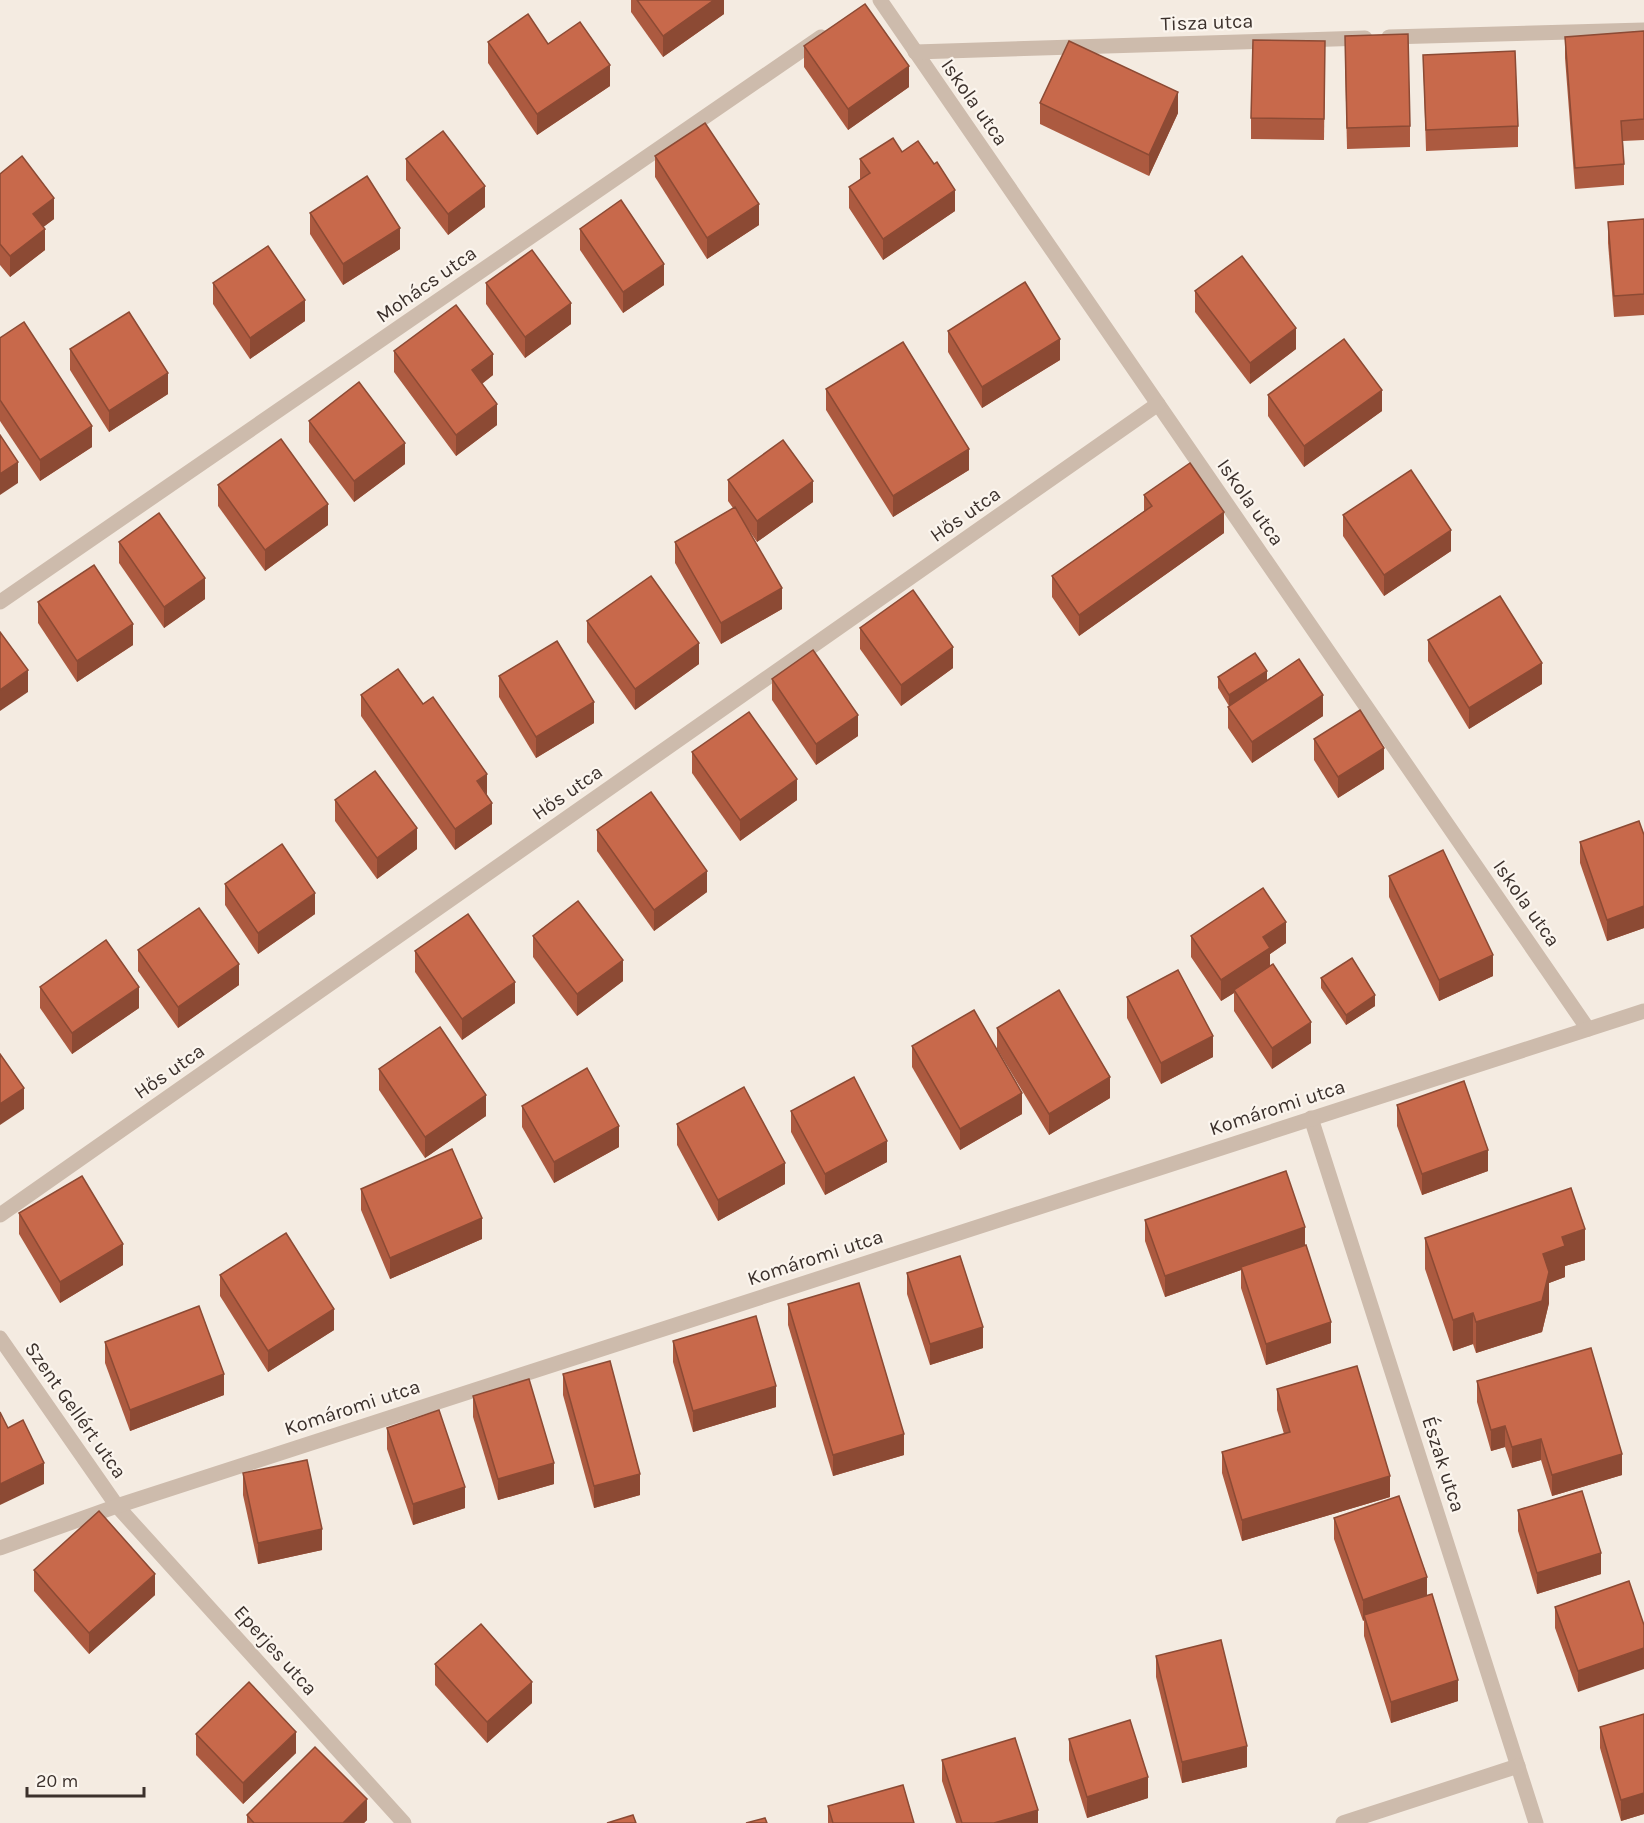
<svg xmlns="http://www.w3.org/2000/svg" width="1644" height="1823" font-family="Karla,sans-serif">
	<rect width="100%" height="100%" fill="#f4ebe1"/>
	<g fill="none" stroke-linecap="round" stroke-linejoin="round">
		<g stroke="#cdbbac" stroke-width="15">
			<polyline points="880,0 1588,1029"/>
			<polyline points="1389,37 1644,30"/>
			<polyline points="915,52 1365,38"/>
			<polyline points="0,602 821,37"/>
			<polyline points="1311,1118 1536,1823"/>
			<polyline points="0,1215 1158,404"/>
			<polyline points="0,1338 117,1506 404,1823"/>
			<polyline points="0,1548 117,1506 1644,1011"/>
			<polyline points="1343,1823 1518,1766"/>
		</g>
	</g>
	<g fill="#ac5a40">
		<polygon points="631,0 724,0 724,14 663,57 631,12"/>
		<polygon points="1644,31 1644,140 1623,141 1624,164 1624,185 1575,189 1565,58 1565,37"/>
		<polygon points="488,42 610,86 537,135 488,63"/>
		<polygon points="804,46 909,87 848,130 804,67"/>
		<polygon points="1423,55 1518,126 1518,147 1426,151"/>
		<polygon points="1345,57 1410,126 1410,147 1347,149"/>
		<polygon points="1325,62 1324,140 1251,139 1251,118"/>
		<polygon points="1040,103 1178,113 1149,176 1040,124"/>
		<polygon points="902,152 934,164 955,211 883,260 849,208 849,187 860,180 860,159"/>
		<polygon points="655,156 759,225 707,259 655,177"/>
		<polygon points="406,159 485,207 448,235 406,180"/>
		<polygon points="0,174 54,219 43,227 45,250 10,277 0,265"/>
		<polygon points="310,213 400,249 343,285 310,234"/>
		<polygon points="1644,219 1644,315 1614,317 1608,243 1608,222"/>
		<polygon points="580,229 664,285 623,313 580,250"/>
		<polygon points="213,283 305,321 250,359 213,304"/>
		<polygon points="486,283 571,324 525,358 486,304"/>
		<polygon points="1195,291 1296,349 1250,384 1195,312"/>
		<polygon points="948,331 1060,360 982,408 948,352"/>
		<polygon points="0,338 92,447 40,481 0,421"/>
		<polygon points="70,349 168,394 109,432 70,370"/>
		<polygon points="394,351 493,375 482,384 497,425 456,456 394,372"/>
		<polygon points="826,389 969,470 893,517 826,410"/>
		<polygon points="1268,395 1382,411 1304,467 1268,416"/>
		<polygon points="309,421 405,464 354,502 309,442"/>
		<polygon points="728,480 813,502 757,542 748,529 782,609 721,644 675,563 675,542 733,508 728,501"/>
		<polygon points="218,485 328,525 265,571 218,506"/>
		<polygon points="1144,495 1224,533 1079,636 1052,597 1052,576 1144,511"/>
		<polygon points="1343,515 1451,551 1384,596 1343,536"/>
		<polygon points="119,542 205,599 164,628 119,563"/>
		<polygon points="38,602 133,645 77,682 38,623"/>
		<polygon points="587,621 699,664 635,710 587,642"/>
		<polygon points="860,628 953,668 901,706 860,649"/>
		<polygon points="1428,640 1542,684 1469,729 1428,661"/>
		<polygon points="499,676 594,723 536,758 499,697"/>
		<polygon points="1218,677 1267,681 1323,716 1252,763 1228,728 1228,707 1229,706 1218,688"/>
		<polygon points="772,679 858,736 816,765 772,700"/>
		<polygon points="361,695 423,704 487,795 492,824 455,850 361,716"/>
		<polygon points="1314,739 1384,769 1338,798 1314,760"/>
		<polygon points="692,752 797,800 740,841 692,773"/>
		<polygon points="335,800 417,849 377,879 335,821"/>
		<polygon points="597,830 707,892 654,931 597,851"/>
		<polygon points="1644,835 1644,928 1607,941 1580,863 1580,842"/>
		<polygon points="1389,876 1493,976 1439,1001 1389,897"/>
		<polygon points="225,884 315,914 258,954 225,905"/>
		<polygon points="533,936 623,981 577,1016 533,957"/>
		<polygon points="1191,936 1286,943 1270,954 1270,966 1311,1043 1272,1069 1234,1011 1234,993 1221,1001 1191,957"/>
		<polygon points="138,950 239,985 178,1028 138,971"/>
		<polygon points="415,951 515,1003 462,1040 415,972"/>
		<polygon points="1321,978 1375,1006 1346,1025 1321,988"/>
		<polygon points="40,987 139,1008 72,1054 40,1008"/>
		<polygon points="1127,997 1213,1057 1161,1084 1127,1018"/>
		<polygon points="997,1028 1110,1098 1049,1135 997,1049"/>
		<polygon points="912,1046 1022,1114 960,1150 912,1067"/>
		<polygon points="379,1069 486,1116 425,1158 379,1090"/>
		<polygon points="1397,1105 1488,1171 1422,1195 1397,1126"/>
		<polygon points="522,1106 619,1147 554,1183 522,1127"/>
		<polygon points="791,1111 887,1162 825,1195 791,1132"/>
		<polygon points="677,1124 785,1184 718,1221 677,1145"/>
		<polygon points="361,1189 482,1239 390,1279 361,1210"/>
		<polygon points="19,1213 123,1265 60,1303 19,1234"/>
		<polygon points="1145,1220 1305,1245 1331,1343 1266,1365 1241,1288 1241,1270 1165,1297 1145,1241"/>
		<polygon points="1425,1238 1585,1260 1565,1266 1565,1277 1549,1283 1549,1303 1542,1332 1476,1353 1473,1344 1453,1351 1425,1269"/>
		<polygon points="907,1273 983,1348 930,1365 907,1294"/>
		<polygon points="220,1275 334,1330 268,1372 220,1296"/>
		<polygon points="788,1304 904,1455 833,1476 788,1325"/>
		<polygon points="673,1341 776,1407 693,1432 673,1362"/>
		<polygon points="105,1342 224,1395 130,1431 105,1363"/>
		<polygon points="563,1374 640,1495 594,1508 563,1395"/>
		<polygon points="1477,1381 1622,1475 1552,1496 1541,1460 1512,1468 1505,1447 1491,1451 1477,1402"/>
		<polygon points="1277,1389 1390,1497 1242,1541 1222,1473 1222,1452 1284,1434 1277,1410"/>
		<polygon points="473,1396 554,1484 498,1500 473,1417"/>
		<polygon points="387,1428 465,1508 413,1525 387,1449"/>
		<polygon points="243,1473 322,1550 258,1564 243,1495"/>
		<polygon points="1518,1510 1601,1574 1537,1594 1518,1531"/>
		<polygon points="1334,1518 1427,1595 1458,1701 1391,1723 1364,1636 1364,1620 1363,1621 1334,1539"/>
		<polygon points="34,1570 155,1595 89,1654 34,1591"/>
		<polygon points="1555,1607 1644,1625 1578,1692 1555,1628"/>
		<polygon points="1156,1656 1247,1767 1182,1783 1156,1677"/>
		<polygon points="435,1664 532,1703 487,1743 435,1685"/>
		<polygon points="1644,1714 1644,1814 1621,1821 1600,1748 1600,1727"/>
		<polygon points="196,1734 296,1753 243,1804 196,1755"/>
		<polygon points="1069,1739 1148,1798 1087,1818 1069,1760"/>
		<polygon points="942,1760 1038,1823 956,1823 942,1781"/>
		<polygon points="828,1806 914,1823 828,1823"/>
		<polygon points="247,1815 367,1820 364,1823 247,1823"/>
	</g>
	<g fill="#8c4a34">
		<polygon points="714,0 724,0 724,14 663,57 663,36"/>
		<polygon points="610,65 610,86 537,135 537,114"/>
		<polygon points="909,66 909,87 848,130 848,109"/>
		<polygon points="1178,92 1178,113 1149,176 1149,155"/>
		<polygon points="485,186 485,207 448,235 448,214"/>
		<polygon points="955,190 955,211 883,260 883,239"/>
		<polygon points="54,198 54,219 33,235 33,214"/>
		<polygon points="759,204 759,225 707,259 707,238"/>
		<polygon points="400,228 400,249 343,285 343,264"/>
		<polygon points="45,229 45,250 10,277 10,256"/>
		<polygon points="664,264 664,285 623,313 623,292"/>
		<polygon points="305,300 305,321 250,359 250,338"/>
		<polygon points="571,303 571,324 525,358 525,337"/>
		<polygon points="1296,328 1296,349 1250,384 1250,363"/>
		<polygon points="1060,339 1060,360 982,408 982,387"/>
		<polygon points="493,354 493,375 472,391 472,370"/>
		<polygon points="168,373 168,394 109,432 109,411"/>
		<polygon points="1382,390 1382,411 1304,467 1304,446"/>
		<polygon points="497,404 497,425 456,456 456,435"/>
		<polygon points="92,426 92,447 40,481 40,460"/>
		<polygon points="405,443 405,464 354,502 354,481"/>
		<polygon points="969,449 969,470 893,517 893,496"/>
		<polygon points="18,462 18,483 0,495 0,474"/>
		<polygon points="813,481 813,502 757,542 757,521"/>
		<polygon points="328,504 328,525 265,571 265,550"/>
		<polygon points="1224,512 1224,533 1079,636 1079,615"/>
		<polygon points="1451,530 1451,551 1384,596 1384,575"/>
		<polygon points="205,578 205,599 164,628 164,607"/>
		<polygon points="782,588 782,609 721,644 721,623"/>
		<polygon points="133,624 133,645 77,682 77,661"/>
		<polygon points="699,643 699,664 635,710 635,689"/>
		<polygon points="953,647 953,668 901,706 901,685"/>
		<polygon points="1542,663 1542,684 1469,729 1469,708"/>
		<polygon points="28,670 28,692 0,711 0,690"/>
		<polygon points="1267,671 1267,682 1229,706 1229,695"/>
		<polygon points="1323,695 1323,716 1252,763 1252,742"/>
		<polygon points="594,702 594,723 536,758 536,737"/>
		<polygon points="858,715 858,736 816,765 816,744"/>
		<polygon points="1384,748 1384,769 1338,798 1338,777"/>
		<polygon points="487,774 487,795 477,781"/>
		<polygon points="797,779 797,800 740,841 740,820"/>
		<polygon points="492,803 492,824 455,850 455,829"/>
		<polygon points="417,828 417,849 377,879 377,858"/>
		<polygon points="707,871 707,892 654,931 654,910"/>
		<polygon points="315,893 315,914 258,954 258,933"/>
		<polygon points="1644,906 1644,928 1607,941 1607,920"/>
		<polygon points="1286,922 1286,943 1270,954 1270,969 1234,990 1234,993 1221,1001 1221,980 1263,937"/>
		<polygon points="1493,955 1493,976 1439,1001 1439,980"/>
		<polygon points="623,960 623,981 577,1016 577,994"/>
		<polygon points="239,964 239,985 178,1028 178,1007"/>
		<polygon points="515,982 515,1003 462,1040 462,1019"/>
		<polygon points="139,987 139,1008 72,1054 72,1033"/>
		<polygon points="1375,995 1375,1006 1346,1025 1346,1015"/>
		<polygon points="1311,1022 1311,1043 1272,1069 1272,1048"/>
		<polygon points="1213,1036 1213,1057 1161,1084 1161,1063"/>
		<polygon points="1110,1077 1110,1098 1049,1135 1049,1114"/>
		<polygon points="24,1088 24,1109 0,1125 0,1104"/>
		<polygon points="1022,1093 1022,1114 960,1150 960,1129"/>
		<polygon points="486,1095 486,1116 425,1158 425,1137"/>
		<polygon points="619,1126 619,1147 554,1183 554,1162"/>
		<polygon points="887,1141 887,1162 825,1195 825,1174"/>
		<polygon points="1488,1150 1488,1171 1422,1195 1422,1174"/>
		<polygon points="785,1163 785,1184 718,1221 718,1200"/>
		<polygon points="482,1218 482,1239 390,1279 390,1258"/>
		<polygon points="1305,1227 1305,1248 1241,1267 1241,1270 1165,1297 1165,1276"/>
		<polygon points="1585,1229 1585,1260 1565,1266 1565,1277 1549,1283 1549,1303 1542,1332 1476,1353 1476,1322 1543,1254 1562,1237"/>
		<polygon points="123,1244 123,1265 60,1303 60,1282"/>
		<polygon points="334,1309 334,1330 268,1372 268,1351"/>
		<polygon points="1473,1313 1473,1344 1453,1351 1453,1320"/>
		<polygon points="1331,1322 1331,1343 1266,1365 1266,1344"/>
		<polygon points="983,1327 983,1348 930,1365 930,1344"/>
		<polygon points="224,1374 224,1395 130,1431 130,1410"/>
		<polygon points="776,1386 776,1407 693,1432 693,1411"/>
		<polygon points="1505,1426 1505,1447 1491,1451 1491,1430"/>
		<polygon points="904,1434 904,1455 833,1476 833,1455"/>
		<polygon points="1541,1439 1541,1460 1512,1468 1512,1447"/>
		<polygon points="1622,1454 1622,1475 1552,1496 1552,1475"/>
		<polygon points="44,1463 44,1484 0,1505 0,1484"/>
		<polygon points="554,1463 554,1484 498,1500 498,1479"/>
		<polygon points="640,1474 640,1495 594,1508 594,1486"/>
		<polygon points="1390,1476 1390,1497 1242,1541 1242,1520"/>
		<polygon points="465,1487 465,1508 413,1525 413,1504"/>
		<polygon points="322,1529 322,1550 258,1564 258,1543"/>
		<polygon points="1601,1553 1601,1574 1537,1594 1537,1573"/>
		<polygon points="155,1574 155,1595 89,1654 89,1633"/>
		<polygon points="1427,1577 1427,1598 1364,1615 1364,1620 1363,1621 1363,1600"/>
		<polygon points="1644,1648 1644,1669 1578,1692 1578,1671"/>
		<polygon points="1458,1680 1458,1701 1391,1723 1391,1702"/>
		<polygon points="532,1682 532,1703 487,1743 487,1722"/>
		<polygon points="296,1732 296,1753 243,1804 243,1783"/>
		<polygon points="1247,1746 1247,1767 1182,1783 1182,1762"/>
		<polygon points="1148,1777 1148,1798 1087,1818 1087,1797"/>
		<polygon points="1644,1793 1644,1814 1621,1821 1621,1800"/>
		<polygon points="367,1799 367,1820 364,1823 343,1823"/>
		<polygon points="1038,1810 1038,1823 994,1823"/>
	</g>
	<g fill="#c8694b" stroke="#8c4a34" stroke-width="1.5">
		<polygon points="637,0 714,0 663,36"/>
		<polygon points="865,4 909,66 848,109 804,46"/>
		<polygon points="528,14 548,44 580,22 610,65 537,114 488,42"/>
		<polygon points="1644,31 1644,119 1621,121 1624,164 1575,168 1565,37"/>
		<polygon points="1408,34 1410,126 1347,128 1345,36"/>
		<polygon points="1253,40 1325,41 1324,119 1251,118"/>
		<polygon points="1069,41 1178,92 1149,155 1040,103"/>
		<polygon points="1515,51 1518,126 1426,130 1423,55"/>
		<polygon points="705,123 759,204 707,238 655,156"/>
		<polygon points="443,131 485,186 448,214 406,159"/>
		<polygon points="893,138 902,152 918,141 934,164 937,162 955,190 883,239 849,187 870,173 860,159"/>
		<polygon points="22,156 54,198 33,214 45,229 10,256 0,244 0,174"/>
		<polygon points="367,176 400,228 343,264 310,213"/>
		<polygon points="621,200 664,264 623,292 580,229"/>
		<polygon points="1644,219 1644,294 1614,296 1608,222"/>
		<polygon points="268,246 305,300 250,338 213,283"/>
		<polygon points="532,250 571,303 525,337 486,283"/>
		<polygon points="1242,256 1296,328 1250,363 1195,291"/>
		<polygon points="1025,282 1060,339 982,387 948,331"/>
		<polygon points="456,305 493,354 472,370 497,404 456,435 394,351"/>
		<polygon points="129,312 168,373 109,411 70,349"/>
		<polygon points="24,322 92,426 40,460 0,400 0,338"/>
		<polygon points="1344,339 1382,390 1304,446 1268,395"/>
		<polygon points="903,342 969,449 893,496 826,389"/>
		<polygon points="359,382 405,443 354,481 309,421"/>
		<polygon points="0,435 18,462 0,474"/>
		<polygon points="281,439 328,504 265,550 218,485"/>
		<polygon points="783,440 813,481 757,521 728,480"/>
		<polygon points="1190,463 1224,512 1079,615 1052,576 1152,506 1144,495"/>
		<polygon points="1411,470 1451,530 1384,575 1343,515"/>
		<polygon points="735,507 782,588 721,623 675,542"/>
		<polygon points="159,513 205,578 164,607 119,542"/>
		<polygon points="94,565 133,624 77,661 38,602"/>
		<polygon points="651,576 699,643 635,689 587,621"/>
		<polygon points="913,590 953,647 901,685 860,628"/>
		<polygon points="1500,596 1542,663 1469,708 1428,640"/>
		<polygon points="0,632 28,670 0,690"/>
		<polygon points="557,641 594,702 536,737 499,676"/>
		<polygon points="813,650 858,715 816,744 772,679"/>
		<polygon points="1255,653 1267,671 1229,695 1218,677"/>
		<polygon points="1299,659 1323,695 1252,742 1228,707"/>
		<polygon points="398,669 423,704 433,697 487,774 477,781 492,803 455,829 361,695"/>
		<polygon points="1360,710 1384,748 1338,777 1314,739"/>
		<polygon points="749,712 797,779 740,820 692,752"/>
		<polygon points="375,771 417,828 377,858 335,800"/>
		<polygon points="651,792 707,871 654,910 597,830"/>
		<polygon points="1639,821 1644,835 1644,906 1607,920 1580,842"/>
		<polygon points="282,844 315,893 258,933 225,884"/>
		<polygon points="1443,850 1493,955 1439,980 1389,876"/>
		<polygon points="1263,888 1286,922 1263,937 1270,948 1221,980 1191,936"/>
		<polygon points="578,901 623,960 577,994 533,936"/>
		<polygon points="199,908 239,964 178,1007 138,950"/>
		<polygon points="468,914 515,982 462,1019 415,951"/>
		<polygon points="106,940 139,987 72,1033 40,987"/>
		<polygon points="1352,958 1375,995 1346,1015 1321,978"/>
		<polygon points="1273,964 1311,1022 1272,1048 1234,990"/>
		<polygon points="1178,970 1213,1036 1161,1063 1127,997"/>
		<polygon points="1059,990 1110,1077 1049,1114 997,1028"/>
		<polygon points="974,1010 1022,1093 960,1129 912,1046"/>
		<polygon points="440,1027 486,1095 425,1137 379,1069"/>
		<polygon points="0,1054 24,1088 0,1104"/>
		<polygon points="587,1068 619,1126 554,1162 522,1106"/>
		<polygon points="854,1077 887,1141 825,1174 791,1111"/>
		<polygon points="1464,1081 1488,1150 1422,1174 1397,1105"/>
		<polygon points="744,1087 785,1163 718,1200 677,1124"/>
		<polygon points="452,1149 482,1218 390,1258 361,1189"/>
		<polygon points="1286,1171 1305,1227 1165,1276 1145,1220"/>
		<polygon points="82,1176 123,1244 60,1282 19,1213"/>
		<polygon points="1571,1188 1585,1229 1562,1237 1565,1246 1543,1254 1549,1272 1542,1301 1476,1322 1473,1313 1453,1320 1425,1238"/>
		<polygon points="286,1233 334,1309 268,1351 220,1275"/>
		<polygon points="1306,1245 1331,1322 1266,1344 1241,1267"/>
		<polygon points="960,1256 983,1327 930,1344 907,1273"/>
		<polygon points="859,1283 904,1434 833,1455 788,1304"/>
		<polygon points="199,1306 224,1374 130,1410 105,1342"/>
		<polygon points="756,1316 776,1386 693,1411 673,1341"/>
		<polygon points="1591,1348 1622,1454 1552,1475 1541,1439 1512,1447 1505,1426 1491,1430 1477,1381"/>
		<polygon points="610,1361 640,1474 594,1486 563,1374"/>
		<polygon points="1357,1366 1390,1476 1242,1520 1222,1452 1290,1432 1277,1389"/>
		<polygon points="529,1379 554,1463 498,1479 473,1396"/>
		<polygon points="439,1410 465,1487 413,1504 387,1428"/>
		<polygon points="0,1412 8,1428 23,1420 44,1463 0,1484"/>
		<polygon points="307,1460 322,1529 258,1543 243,1473"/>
		<polygon points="1582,1491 1601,1553 1537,1573 1518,1510"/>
		<polygon points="1399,1496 1427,1577 1363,1600 1334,1518"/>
		<polygon points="99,1511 155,1574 89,1633 34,1570"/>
		<polygon points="1629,1581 1644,1625 1644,1648 1578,1671 1555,1607"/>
		<polygon points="1432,1594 1458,1680 1391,1702 1364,1615"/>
		<polygon points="481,1624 532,1682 487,1722 435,1664"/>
		<polygon points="1221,1640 1247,1746 1182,1762 1156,1656"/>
		<polygon points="249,1682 296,1732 243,1783 196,1734"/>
		<polygon points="1644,1714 1644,1793 1621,1800 1600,1727"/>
		<polygon points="1130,1720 1148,1777 1087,1797 1069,1739"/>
		<polygon points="1015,1738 1038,1810 994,1823 962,1823 942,1760"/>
		<polygon points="315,1747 367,1799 343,1823 254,1823 247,1815"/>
		<polygon points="903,1785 914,1823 833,1823 828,1806"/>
		<polygon points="633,1815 636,1823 607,1823"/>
		<polygon points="765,1818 767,1823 746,1823"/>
	</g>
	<g text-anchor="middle" stroke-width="4.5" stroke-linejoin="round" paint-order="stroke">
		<g font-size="20" fill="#3b302b" stroke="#fbf5ee">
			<text transform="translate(1207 22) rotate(-2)" y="7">Tisza utca</text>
			<text transform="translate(975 102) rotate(55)" y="7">Iskola utca</text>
			<text transform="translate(426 284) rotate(-35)" y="7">Mohács utca</text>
			<text transform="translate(1251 502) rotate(55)" y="7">Iskola utca</text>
			<text transform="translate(965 514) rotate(-35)" y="7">Hős utca</text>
			<text transform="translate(567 792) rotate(-35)" y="7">Hős utca</text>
			<text transform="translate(1527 903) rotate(55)" y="7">Iskola utca</text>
			<text transform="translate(169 1071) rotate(-35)" y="7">Hős utca</text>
			<text transform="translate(1277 1107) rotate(-18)" y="7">Komáromi utca</text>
			<text transform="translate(815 1257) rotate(-18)" y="7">Komáromi utca</text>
			<text transform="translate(352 1407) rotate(-18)" y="7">Komáromi utca</text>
			<text transform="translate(76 1410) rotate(55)" y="7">Szent Gellért utca</text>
			<text transform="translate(1444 1464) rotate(72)" y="7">Észak utca</text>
			<text transform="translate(276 1650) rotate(48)" y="7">Eperjes utca</text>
		</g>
	</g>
	<path d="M27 1787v9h117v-9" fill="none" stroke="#3b302b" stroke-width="3"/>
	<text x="36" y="1787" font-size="18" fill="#3b302b" stroke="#fbf5ee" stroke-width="4.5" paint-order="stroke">20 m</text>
</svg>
